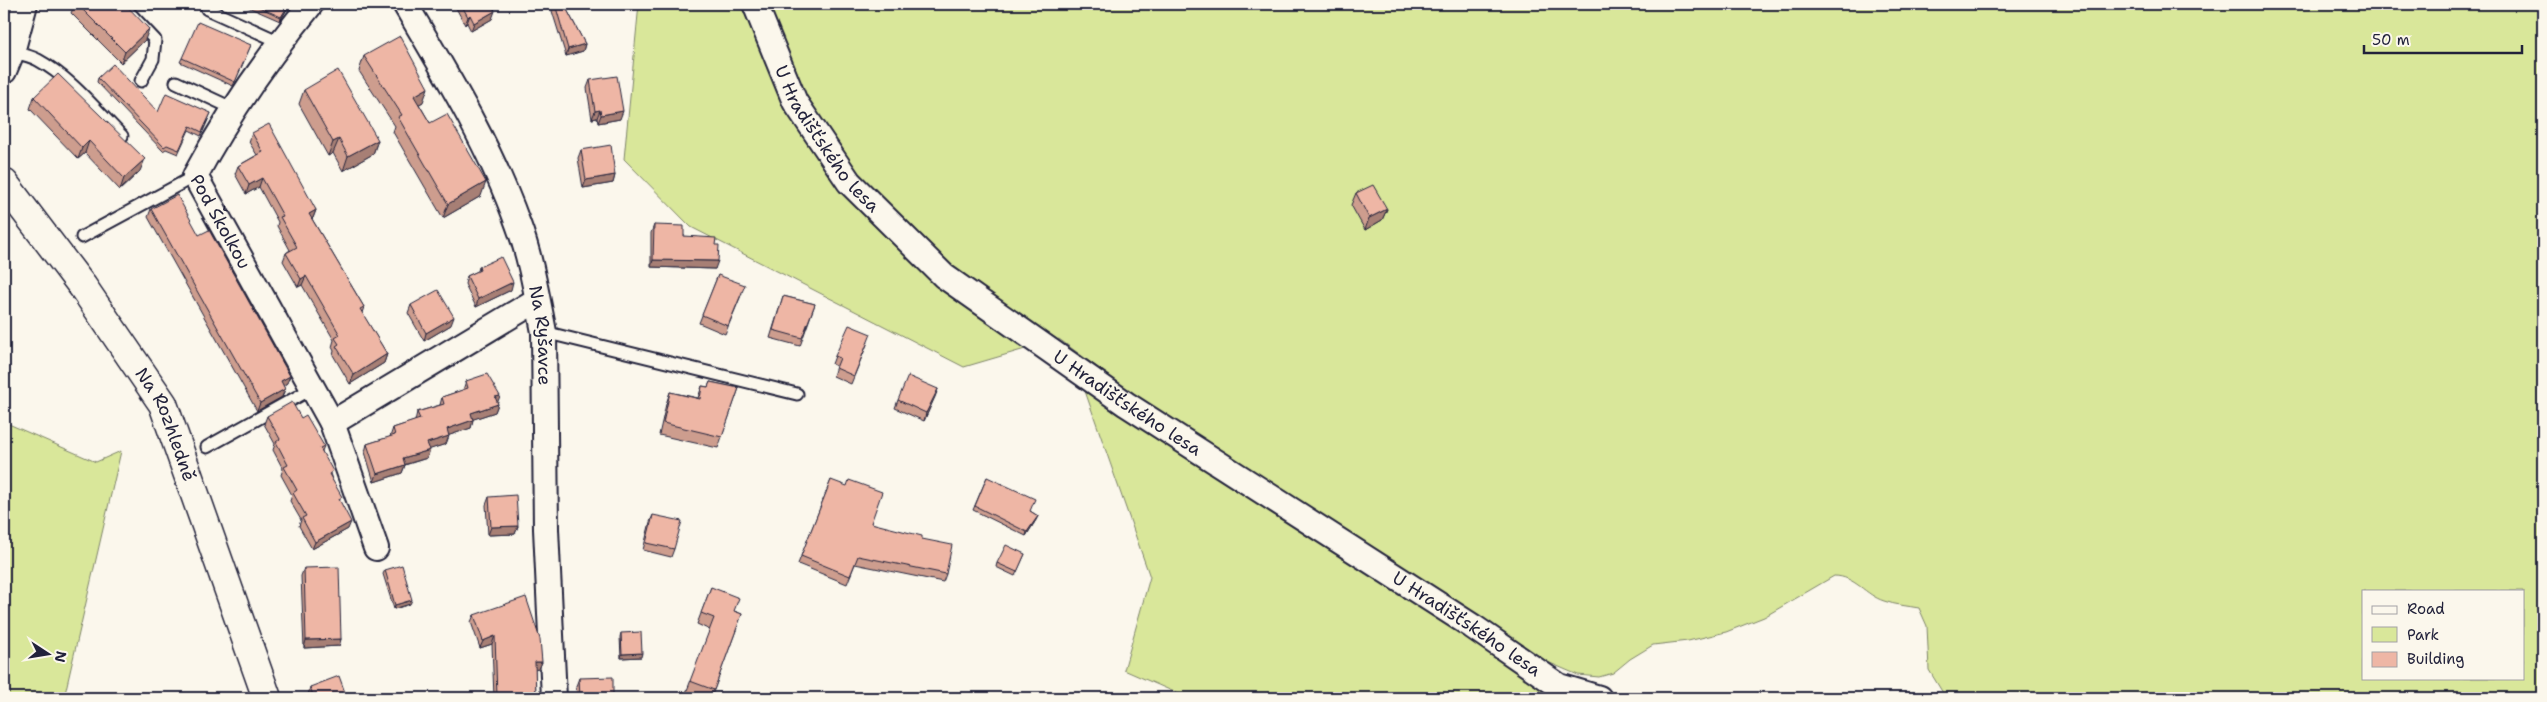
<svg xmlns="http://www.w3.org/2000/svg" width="2547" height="702" font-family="'Shantell Sans',sans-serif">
	<rect width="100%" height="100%" fill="#fbf7ec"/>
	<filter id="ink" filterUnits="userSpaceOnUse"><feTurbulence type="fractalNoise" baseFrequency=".02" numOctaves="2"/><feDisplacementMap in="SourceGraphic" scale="10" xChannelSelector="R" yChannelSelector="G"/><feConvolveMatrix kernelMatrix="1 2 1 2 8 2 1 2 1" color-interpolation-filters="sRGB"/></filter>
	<g filter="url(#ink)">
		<g fill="#d9e79a" stroke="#7e846a" fill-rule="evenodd">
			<path d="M639,4H2543V698H1946L1929,670L1927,626L1919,608C1908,606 1895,605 1884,601C1865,595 1855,576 1834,576L1764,617L1726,632L1688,641L1653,645L1630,659L1613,673L1599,677L1578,675L1529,654L1185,432L1059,339L964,367L691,227L624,159ZM2363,591H2523V678H2363Z"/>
			<polygon points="1085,391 1574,698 1188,698 1124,670 1150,577"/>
			<polygon points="4,422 96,462 121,451 64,698 4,698"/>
		</g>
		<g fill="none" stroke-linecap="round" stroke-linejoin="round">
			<defs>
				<g id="lane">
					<polyline points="121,4 155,40 153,59 141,81"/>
					<polyline points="207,9 280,42"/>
					<path d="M12,52C21,54 31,56 38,60C71,78 96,110 122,136"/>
					<polyline points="176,82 234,109"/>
					<polyline points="82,237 195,176"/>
					<polyline points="544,332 797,394"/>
					<polyline points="207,447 313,388"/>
				</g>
				<g id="street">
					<path id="s1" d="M311,4C267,58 228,114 195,176L332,423L537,300"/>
					<path id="s2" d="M405,4C447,75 490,146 518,224C531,258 537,297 544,332L546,529L554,698"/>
					<path id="s3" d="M755,4L795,102L849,182L944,276L1126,404L1472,626L1559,686L1599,698"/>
					<polyline points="4,71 12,52 25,4"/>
					<polyline points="332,423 376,548"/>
				</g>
				<g id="secondary">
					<path id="s4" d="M4,183L83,287L163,404L267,698"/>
				</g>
			</defs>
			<use href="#lane" stroke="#22223b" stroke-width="15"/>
			<use href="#street" stroke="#22223b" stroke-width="28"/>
			<use href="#secondary" stroke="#22223b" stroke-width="31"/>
			<use href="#lane" stroke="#fbf7ec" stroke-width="11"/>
			<use href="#street" stroke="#fbf7ec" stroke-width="24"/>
			<use href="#secondary" stroke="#fbf7ec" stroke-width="28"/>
		</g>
		<g fill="#cd9d8e" stroke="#22223b">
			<polygon points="75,4 125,4 145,40 121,63 71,13"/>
			<polygon points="241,4 290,4 280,21"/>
			<polygon points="454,4 496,4 494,9 492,19 471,31 467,23 465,25"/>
			<polygon points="555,4 564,4 585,44 583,51 566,56 552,11"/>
			<polygon points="251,45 233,86 180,62 182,58"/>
			<polygon points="364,56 423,102 419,104 430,123 481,196 443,218 393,132 395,126 359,71"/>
			<polygon points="98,78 158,112 211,113 201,136 189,130 178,154 166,149 163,151 97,82"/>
			<polygon points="590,80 620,119 598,123 597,118 592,119 587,88"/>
			<polygon points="304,90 378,140 373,154 343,171 333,153 328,156 299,104"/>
			<polygon points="34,97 140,171 120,190 85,153 78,159 30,109"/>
			<polygon points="252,133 316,210 313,218 312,219 364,307 362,313 387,354 384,363 350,384 333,355 334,351 332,347 334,340 302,285 298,287 283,261 286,253 290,250 277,226 278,222 259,187 246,194 235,174 238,166 257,155 249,142"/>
			<polygon points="581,150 615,175 613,183 583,188 578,158"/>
			<polygon points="1356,193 1387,209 1382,220 1365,230 1351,205"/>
			<polygon points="151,209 199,235 287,383 283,386 285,389 282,397 257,411 148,217"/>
			<polygon points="654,225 684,236 715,245 715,269 651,267 651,233"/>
			<polygon points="479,267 511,290 476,307 465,284 467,276 478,271"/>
			<polygon points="718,275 742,293 725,334 699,323"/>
			<polygon points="783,296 815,304 800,346 770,338"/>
			<polygon points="411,305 451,325 424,341 408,313"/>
			<polygon points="868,342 851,384 833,376 836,366 832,364 835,356"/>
			<polygon points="466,381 497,403 498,404 495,412 473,419 471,428 449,435 446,444 429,449 427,458 405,465 402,473 374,482 365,452 367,444 390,437 393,428 415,421 417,412 440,405 442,397 463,390"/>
			<polygon points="710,382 739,388 718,448 659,435 666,404 670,392 698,398 702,386 708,387"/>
			<polygon points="938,389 924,421 895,408 898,400"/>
			<polygon points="267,416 301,418 324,446 322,451 340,502 348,529 312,549 299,526 301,520 290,501 292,495 281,475 283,469 273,450 275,444 264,424"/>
			<polygon points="987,477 1030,511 1038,516 1036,520 1026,536 973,510"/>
			<polygon points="831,480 871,523 922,539 946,574 943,582 855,564 847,584 798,564"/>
			<polygon points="489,497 518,526 515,534 488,535 486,505"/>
			<polygon points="653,515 674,549 671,557 643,550 650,522"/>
			<polygon points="1025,554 1015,576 996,567 997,563"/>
			<polygon points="304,568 341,639 339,646 304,648 301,576"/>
			<polygon points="385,570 410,604 394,609 383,574"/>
			<polygon points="711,587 734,611 742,614 711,698 701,698 686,693 710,630 697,624"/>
			<polygon points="474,615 542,662 539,669 535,669 536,698 494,698 492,644 480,648 471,622"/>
			<polygon points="621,633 641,657 621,658 620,637"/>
			<polygon points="579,678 613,695 621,698 577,698 576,686"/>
			<polygon points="310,687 347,698 352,698 309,698 308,695"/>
		</g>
		<g fill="#a77f74" stroke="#22223b">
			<polygon points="289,4 290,4 280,21 281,17"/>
			<polygon points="494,4 496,4 494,10 492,5"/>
			<polygon points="495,11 492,19 471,31 474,23"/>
			<polygon points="470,15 467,23 465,25 468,17"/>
			<polygon points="149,29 145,40 121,63 125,52"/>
			<polygon points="585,44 583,51 566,56 568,49"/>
			<polygon points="428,88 423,102 409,110 414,96"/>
			<polygon points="600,110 597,118 592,119 595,111"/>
			<polygon points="623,111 620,119 598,123 601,115"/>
			<polygon points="339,139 333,153 328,156 333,142"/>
			<polygon points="378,140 373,154 343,171 348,156"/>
			<polygon points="89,141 85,153 78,159 82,148"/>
			<polygon points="145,159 140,171 120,190 124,178"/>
			<polygon points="615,175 613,183 583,188 586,180"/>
			<polygon points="262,178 259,187 246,194 249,185"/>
			<polygon points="486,182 481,196 443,218 448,204"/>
			<polygon points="1387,209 1382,220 1365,230 1369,218"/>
			<polygon points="316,210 313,218 306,222 309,214"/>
			<polygon points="653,260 718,261 715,269 651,267"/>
			<polygon points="306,276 302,285 298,287 301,279"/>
			<polygon points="513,282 511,290 476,307 478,299"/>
			<polygon points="454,317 451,325 424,341 426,333"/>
			<polygon points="387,354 384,363 350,384 354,375"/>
			<polygon points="290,376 287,383 278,389 281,381"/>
			<polygon points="285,389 282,397 257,411 260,403"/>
			<polygon points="938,389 935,397 924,421 926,413"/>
			<polygon points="500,396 497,404 495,397"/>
			<polygon points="498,404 495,412 468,421 471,413"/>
			<polygon points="473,420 471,428 444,437 447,429"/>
			<polygon points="449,436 446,444 425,451 427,443"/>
			<polygon points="430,450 427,458 400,466 403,458"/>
			<polygon points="405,465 402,473 374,482 377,474"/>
			<polygon points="1038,516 1036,520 1026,536 1027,532"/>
			<polygon points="351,522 348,529 312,549 315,542"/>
			<polygon points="518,526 515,534 488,535 491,527"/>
			<polygon points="412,600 410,604 394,609 395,605"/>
			<polygon points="495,636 492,644 480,648 483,641"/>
			<polygon points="341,639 339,646 304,648 306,640"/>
			<polygon points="642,653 641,657 621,658 622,654"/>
			<polygon points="535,662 542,662 539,669 532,670"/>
		</g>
		<g fill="#eeb6a5" stroke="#22223b">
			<polygon points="77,4 125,4 149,29 125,52"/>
			<polygon points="252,4 289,4 281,17"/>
			<polygon points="461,4 494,4 492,5 495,11 474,23 470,15 468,17"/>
			<polygon points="555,4 564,4 585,44 568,49"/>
			<polygon points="198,22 251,45 235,82 182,58"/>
			<polygon points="400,36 428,88 414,96 430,123 447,114 486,182 448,204 398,117 402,115 364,56"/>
			<polygon points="113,64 158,112 166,93 211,113 202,132 190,126 179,150 167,145 164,147 98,78"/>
			<polygon points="338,70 378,140 348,156 339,139 333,142 304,90"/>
			<polygon points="58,74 145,159 124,178 89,141 82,148 34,97"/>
			<polygon points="617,76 623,111 601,115 600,110 595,111 590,80"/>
			<polygon points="269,124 316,210 309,214 364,307 360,309 387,354 354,375 336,346 339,344 335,338 340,335 306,276 301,279 286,253 297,247 280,217 283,216 262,178 249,185 238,166 263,152 252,133"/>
			<polygon points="611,145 615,175 586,180 581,150"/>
			<polygon points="1373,185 1387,209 1369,218 1356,193"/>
			<polygon points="177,195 199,235 209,230 290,376 281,381 285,389 260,403 151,209"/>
			<polygon points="654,225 684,226 684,236 716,238 715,245 719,245 718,261 653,260"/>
			<polygon points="501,257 513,282 478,299 467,276 480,270 479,267"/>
			<polygon points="718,275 745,285 728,326 702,315"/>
			<polygon points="438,290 454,317 426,333 411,305"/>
			<polygon points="783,296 815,304 802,338 773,330"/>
			<polygon points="849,325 871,334 854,376 836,368 840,358 835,356"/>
			<polygon points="487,374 500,396 495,397 498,404 471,413 473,420 447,429 449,436 427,443 430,450 403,458 405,465 377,474 367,444 395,435 393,428 420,419 417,412 444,404 442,397 468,388 466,381"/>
			<polygon points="908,376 938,389 926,413 898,400"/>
			<polygon points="710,382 739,388 722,437 663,423 670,392 700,399 702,386 708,387"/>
			<polygon points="292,402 301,418 306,415 324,446 320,448 333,471 329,474 342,497 339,499 351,522 315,542 302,518 306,516 293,493 297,490 284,467 288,465 276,442 280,439 267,416"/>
			<polygon points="987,477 1035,499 1030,511 1038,516 1027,532 975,506"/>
			<polygon points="831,480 847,486 849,480 882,492 871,523 922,536 922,539 952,545 946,574 858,556 850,576 801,556"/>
			<polygon points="516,495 518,526 491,527 489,497"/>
			<polygon points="653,515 682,521 674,549 646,543"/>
			<polygon points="1006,545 1025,554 1017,572 997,563"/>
			<polygon points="402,565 412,600 395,605 385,570"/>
			<polygon points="339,567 341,639 306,640 304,568"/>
			<polygon points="711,587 739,598 734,611 742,614 714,690 690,681 714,618 701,613"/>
			<polygon points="526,597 540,639 542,662 535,662 536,698 504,698 504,697 497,697 495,636 483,641 474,615"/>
			<polygon points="641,632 642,653 622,654 621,633"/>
			<polygon points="339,676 347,698 351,696 352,698 314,698 310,687"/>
			<polygon points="613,677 613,695 621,695 621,698 580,698 579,678"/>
		</g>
	</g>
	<g text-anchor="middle" stroke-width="5" stroke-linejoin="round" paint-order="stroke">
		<g font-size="18" fill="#22223b" stroke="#fbf7ec">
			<text dy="6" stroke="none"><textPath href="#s3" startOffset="154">U Hradišťského lesa</textPath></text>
			<text dy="6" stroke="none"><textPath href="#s1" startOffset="260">Pod Školkou</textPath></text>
			<text dy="6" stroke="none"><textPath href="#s2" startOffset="362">Na Ryšavce</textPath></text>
			<text dy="6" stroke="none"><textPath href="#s3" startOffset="559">U Hradišťského lesa</textPath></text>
			<text dy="6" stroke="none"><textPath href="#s4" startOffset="292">Na Rozhledně</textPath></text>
			<text dy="6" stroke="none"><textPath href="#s3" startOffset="964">U Hradišťského lesa</textPath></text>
		</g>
	</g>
	<rect width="2547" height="702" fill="none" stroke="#fbf7ec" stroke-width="20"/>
	<rect x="10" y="10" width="2527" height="682" fill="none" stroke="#22223b" stroke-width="2" filter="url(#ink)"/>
	<rect x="2362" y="590" width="162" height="90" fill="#fbf7ec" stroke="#a4a2a5"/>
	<rect x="2372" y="606" width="25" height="8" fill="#fbf7ec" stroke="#a4a2a5"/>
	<text x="2407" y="614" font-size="15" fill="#22223b">Road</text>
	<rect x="2372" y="627" width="25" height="15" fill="#d9e79a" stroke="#a4a2a5"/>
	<text x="2407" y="640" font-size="15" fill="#22223b">Park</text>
	<rect x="2372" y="652" width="25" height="15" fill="#eeb6a5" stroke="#a4a2a5"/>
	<text x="2407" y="664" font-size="15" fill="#22223b">Building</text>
	<g transform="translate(48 654) rotate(102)" stroke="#fbf7ec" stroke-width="4" paint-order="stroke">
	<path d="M0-4L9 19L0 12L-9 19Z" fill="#22223b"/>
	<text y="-8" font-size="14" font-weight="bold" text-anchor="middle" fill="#22223b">N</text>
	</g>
	<path d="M2364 45v8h158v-8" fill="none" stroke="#22223b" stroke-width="2.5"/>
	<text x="2372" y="45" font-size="15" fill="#22223b" stroke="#fbf7ec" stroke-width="4" paint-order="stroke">50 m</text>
</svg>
